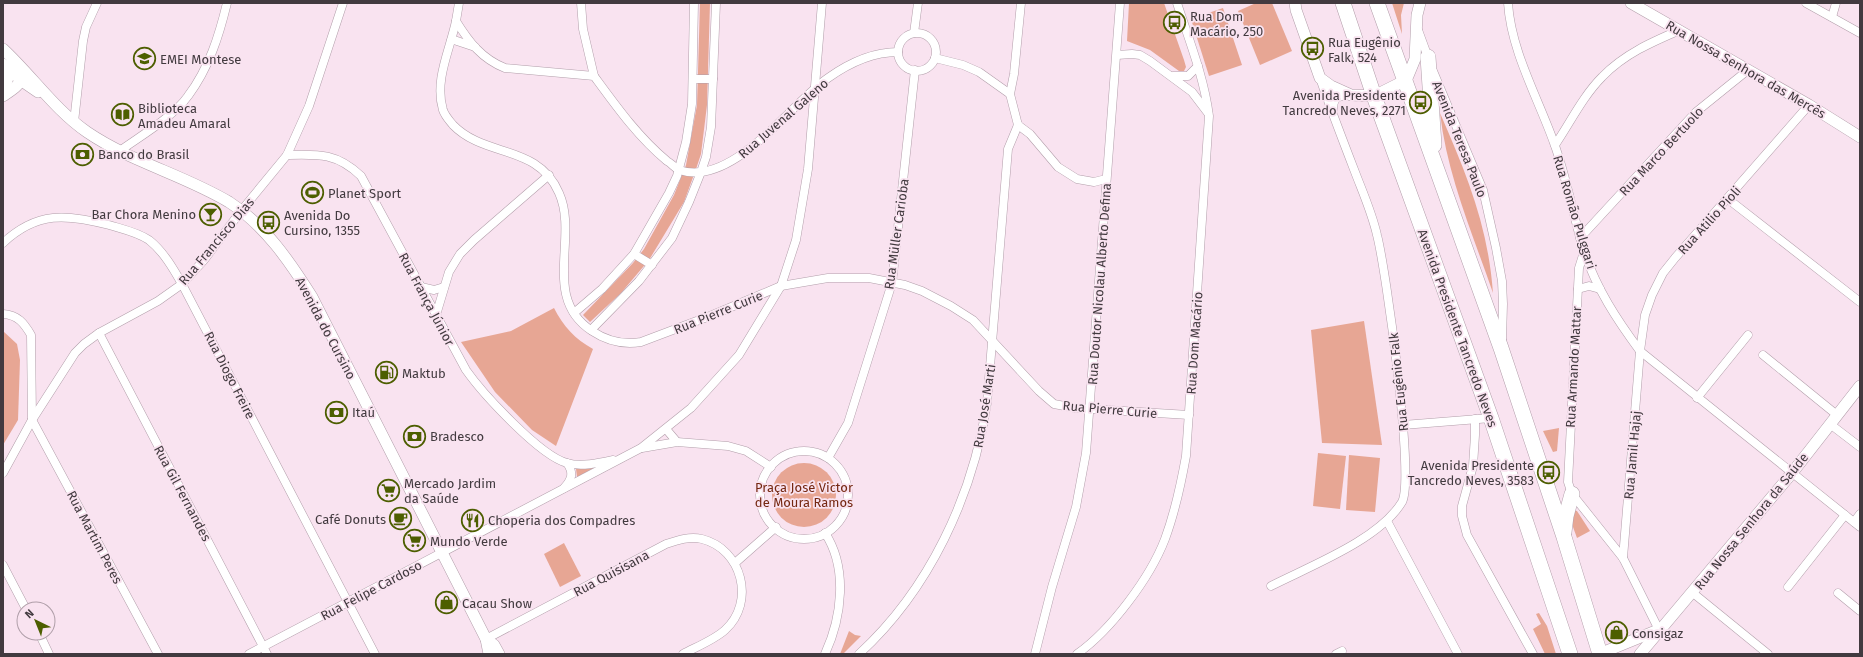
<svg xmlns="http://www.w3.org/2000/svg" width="1863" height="657" font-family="'Fira Sans',sans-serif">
	<rect width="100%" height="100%" fill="#f9e3f0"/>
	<g fill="#e7a694">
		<polygon points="700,3 710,3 707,105 701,154 696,169 684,202 649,260 621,293 590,322 583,315 633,263 644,249 674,195 686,165 697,105"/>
		<polygon points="1129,3 1164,3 1184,60 1186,67 1184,71 1179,71 1150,50 1127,41"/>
		<polygon points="1256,3 1272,3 1292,51 1260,65 1238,11"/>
		<polygon points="1392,3 1404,3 1401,15 1402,34"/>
		<polygon points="1223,8 1242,65 1209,76 1191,19"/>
		<path d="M1440,113C1467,175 1488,226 1493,293C1473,235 1447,175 1440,113Z"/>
		<path d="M554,308C563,326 575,339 593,349L556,446L532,430L495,392L461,342L511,331Z"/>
		<polygon points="1364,321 1382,445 1322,443 1311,330"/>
		<polygon points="3,331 17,344 20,360 18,420 3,445"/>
		<polygon points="1559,428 1557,451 1553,452 1543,431"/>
		<polygon points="1318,453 1346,456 1340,509 1313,506"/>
		<polygon points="1349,455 1380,458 1375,512 1346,510"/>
		<circle cx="804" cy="495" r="32"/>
		<polygon points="594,468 577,477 576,469"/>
		<polygon points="1574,510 1577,511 1590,531 1577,538 1569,516"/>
		<polygon points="564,543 581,576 560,587 544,554"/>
		<polygon points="1539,613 1547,626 1556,654 1545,654 1533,629 1541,624 1536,614"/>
		<polygon points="849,631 855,635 861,636 843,654 840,654"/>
	</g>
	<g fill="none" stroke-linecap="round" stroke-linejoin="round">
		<defs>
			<g id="street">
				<path d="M459,3C458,9 457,15 456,21C450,50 434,80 443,110C445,116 449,120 453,125C485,158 538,144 559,193C579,237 541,298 592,331C607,341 623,345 641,342L710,316L781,286L828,278H869L905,285L922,291L951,306L973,320L1039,391L1054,404L1075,408L1189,415"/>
				<polyline points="581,3 583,29 594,76"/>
				<path d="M1508,3C1511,51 1538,98 1554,143C1567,178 1573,216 1584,251C1596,288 1617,320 1640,351L1860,527"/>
				<polyline points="1806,3 1860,33"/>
				<polyline points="1832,17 1836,3"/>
				<path d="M456,21C469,42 482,59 505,68L594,76C616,106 638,137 667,161C671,163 675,168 679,170C733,188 790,104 828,78C849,63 872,52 898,52"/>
				<polyline points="1418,30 1429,60"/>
				<polyline points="914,33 918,3"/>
				<circle cx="917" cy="52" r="19"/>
				<polyline points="451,41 454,40 475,47"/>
				<polyline points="1117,55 1132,54 1140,55 1150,61 1192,92 1208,113"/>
				<polyline points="935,58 963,65 979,72 1010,94"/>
				<polyline points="1433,71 1483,190 1496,248 1502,281 1503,304 1502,340"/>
				<polyline points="1173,76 1188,76 1198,66"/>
				<polyline points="693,79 713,79"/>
				<path d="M1333,110C1333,98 1337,96 1349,95"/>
				<polyline points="74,122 83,41 86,27 97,3"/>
				<polyline points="1018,125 1010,94 1014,74 1021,3"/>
				<polyline points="1018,125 1030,134 1058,167 1077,179 1094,182 1106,179"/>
				<path d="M1555,145C1570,123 1583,96 1602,77C1624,54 1652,42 1680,30"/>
				<path d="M121,150C142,135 173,117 188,96C209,68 219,36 227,3"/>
				<path d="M287,155C319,154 337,153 361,176L466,370C483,394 540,456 567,463C581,467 599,463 613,460"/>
				<polyline points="1728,199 1860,302"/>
				<polyline points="1580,238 1696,112 1748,70"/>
				<path d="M3,243C37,211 67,214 109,225C122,229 137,232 149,240C163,251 173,268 182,284L375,654"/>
				<polyline points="1584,252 1579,268 1568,482 1572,494 1623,558 1659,630"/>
				<polyline points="634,254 652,265"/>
				<polyline points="421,287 434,290 444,287"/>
				<polyline points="1578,289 1589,286 1600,289"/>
				<polyline points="574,313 602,289 634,254 669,193 677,176 686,142 692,104 694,3"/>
				<path d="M3,314C18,315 24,323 31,335L32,420L158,654"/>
				<polyline points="436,315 449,272 460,254 474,240 549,175"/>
				<polyline points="591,330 639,281 672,238 689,202 701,172 706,157 711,127 716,3"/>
				<polyline points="99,333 267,654"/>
				<polyline points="1763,355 1837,415"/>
				<polyline points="1697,398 1748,335"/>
				<polyline points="1475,419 1475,435 1473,466 1462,506 1462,516 1467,535 1533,654"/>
				<polyline points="1830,424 1860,447"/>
				<polyline points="1403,425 1491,418"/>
				<polyline points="666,429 677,442"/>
				<polyline points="642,448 677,442 728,446 746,451 771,467"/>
				<circle cx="804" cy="495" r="44"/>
				<polyline points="828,458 848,423 892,283 915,70"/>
				<polyline points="3,473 32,420 75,353 84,344 99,333 158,301 182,284 204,260 241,211 287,155 309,106 343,3"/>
				<path d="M564,488C572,479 574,473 567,463"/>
				<polyline points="1387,521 1458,654"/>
				<polyline points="1854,522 1860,514"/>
				<path d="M825,533C848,568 842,617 825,654"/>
				<polyline points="1623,558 1640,351 1645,315 1652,295 1663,273 1675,258 1809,105"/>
				<polyline points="735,563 776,527"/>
				<polyline points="3,565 26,609"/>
				<path d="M1271,586C1310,566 1379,540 1402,502C1415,478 1386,270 1377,235C1372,213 1363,193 1355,172C1343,141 1331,110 1320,78"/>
				<polyline points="1788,587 1845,515"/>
				<polyline points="1693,593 1768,654"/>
				<polyline points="1838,593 1860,611"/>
				<polyline points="39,633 49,654"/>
				<path d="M486,639L666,544C678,540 690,536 702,539C742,549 756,602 725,630C714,640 696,647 683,654"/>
				<polyline points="249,654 641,448 691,408 739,355 781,286 796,240 808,169 822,3"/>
				<path d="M859,654C929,590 973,496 987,403L1008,149L1018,125"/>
				<polyline points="1035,654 1052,587 1076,507 1086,453 1120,3"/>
				<path d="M1077,654C1111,630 1150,578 1165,539C1175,512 1181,484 1186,456L1209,116C1204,77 1189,40 1177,3"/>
				<polyline points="1336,654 1342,651"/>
			</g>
			<g id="secondary">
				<polyline points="1295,3 1296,10 1320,78 1331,86 1351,95 1374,96 1404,81 1408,76 1415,59 1417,15 1420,3"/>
				<polyline points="1631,3 1809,105 1860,137"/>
				<path d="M3,49C32,76 55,110 87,132C131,162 184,175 229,202C265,225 290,262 312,297L486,639L489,654"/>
				<polyline points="3,64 22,81 38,92"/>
				<polyline points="3,91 9,75 10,65"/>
				<path d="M3,96C12,90 21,85 23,74"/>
				<polyline points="486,639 494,645 499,654"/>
				<polyline points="1599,654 1658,630"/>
				<polyline points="1640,654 1792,473 1860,386"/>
			</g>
			<g id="highway">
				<polyline points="1343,3 1374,96 1491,418 1570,654"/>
				<polyline points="1377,3 1501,348 1564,537 1600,654"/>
				<polyline points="1428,57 1434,145"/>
				<polyline points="1564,532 1566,516 1572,494"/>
			</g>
		</defs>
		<use href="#street" stroke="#b29eaa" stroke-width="9"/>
		<use href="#secondary" stroke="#b29eaa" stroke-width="12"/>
		<use href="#highway" stroke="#b29eaa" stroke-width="16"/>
		<use href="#street" stroke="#fff" stroke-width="8"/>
		<use href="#secondary" stroke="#fff" stroke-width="11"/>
		<use href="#highway" stroke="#fff" stroke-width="15"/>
	</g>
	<defs>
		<symbol id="bus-ring" viewBox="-11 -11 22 22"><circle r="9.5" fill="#f9e3f0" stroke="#4d5e00" stroke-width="1.5"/><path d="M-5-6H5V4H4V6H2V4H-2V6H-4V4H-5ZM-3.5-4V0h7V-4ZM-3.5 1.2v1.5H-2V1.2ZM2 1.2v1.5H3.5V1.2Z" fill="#4d5e00"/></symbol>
		<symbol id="school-ring" viewBox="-11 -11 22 22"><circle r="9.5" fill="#f9e3f0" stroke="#4d5e00" stroke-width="1.5"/><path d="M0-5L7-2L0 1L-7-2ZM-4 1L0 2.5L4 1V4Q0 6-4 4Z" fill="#4d5e00"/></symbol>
		<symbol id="library-ring" viewBox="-11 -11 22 22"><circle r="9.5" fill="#f9e3f0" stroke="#4d5e00" stroke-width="1.5"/><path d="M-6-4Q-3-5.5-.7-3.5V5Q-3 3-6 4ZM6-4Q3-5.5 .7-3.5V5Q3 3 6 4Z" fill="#4d5e00"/></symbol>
		<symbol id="bank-ring" viewBox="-11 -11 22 22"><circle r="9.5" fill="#f9e3f0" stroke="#4d5e00" stroke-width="1.5"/><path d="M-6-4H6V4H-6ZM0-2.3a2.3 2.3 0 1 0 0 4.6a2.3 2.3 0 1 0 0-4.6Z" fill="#4d5e00"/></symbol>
		<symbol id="stadium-ring" viewBox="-11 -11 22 22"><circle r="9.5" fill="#f9e3f0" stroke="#4d5e00" stroke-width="1.5"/><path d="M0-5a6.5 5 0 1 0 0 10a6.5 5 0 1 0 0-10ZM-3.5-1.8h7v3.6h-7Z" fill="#4d5e00"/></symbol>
		<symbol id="bar-ring" viewBox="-11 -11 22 22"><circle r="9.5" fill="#f9e3f0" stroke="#4d5e00" stroke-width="1.5"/><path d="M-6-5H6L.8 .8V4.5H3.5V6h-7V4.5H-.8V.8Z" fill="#4d5e00"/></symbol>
		<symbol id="fuel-ring" viewBox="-11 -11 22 22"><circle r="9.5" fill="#f9e3f0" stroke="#4d5e00" stroke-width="1.5"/><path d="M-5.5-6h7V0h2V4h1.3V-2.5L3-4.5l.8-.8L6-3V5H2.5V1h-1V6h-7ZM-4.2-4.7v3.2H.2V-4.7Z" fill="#4d5e00"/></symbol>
		<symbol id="supermarket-ring" viewBox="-11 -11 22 22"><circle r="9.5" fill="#f9e3f0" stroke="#4d5e00" stroke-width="1.5"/><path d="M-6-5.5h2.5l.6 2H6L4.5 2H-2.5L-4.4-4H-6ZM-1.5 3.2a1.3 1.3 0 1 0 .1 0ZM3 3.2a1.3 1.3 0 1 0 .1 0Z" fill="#4d5e00"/></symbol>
		<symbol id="cafe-ring" viewBox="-11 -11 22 22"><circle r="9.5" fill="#f9e3f0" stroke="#4d5e00" stroke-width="1.5"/><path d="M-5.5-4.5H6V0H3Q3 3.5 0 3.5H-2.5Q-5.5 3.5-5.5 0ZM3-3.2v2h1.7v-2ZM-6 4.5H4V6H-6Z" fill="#4d5e00"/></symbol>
		<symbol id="restaurant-ring" viewBox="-11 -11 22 22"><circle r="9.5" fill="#f9e3f0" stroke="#4d5e00" stroke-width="1.5"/><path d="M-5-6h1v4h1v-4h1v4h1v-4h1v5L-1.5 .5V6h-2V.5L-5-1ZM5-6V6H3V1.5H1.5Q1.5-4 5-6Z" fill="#4d5e00"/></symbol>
		<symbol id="shop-ring" viewBox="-11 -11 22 22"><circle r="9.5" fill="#f9e3f0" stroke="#4d5e00" stroke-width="1.5"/><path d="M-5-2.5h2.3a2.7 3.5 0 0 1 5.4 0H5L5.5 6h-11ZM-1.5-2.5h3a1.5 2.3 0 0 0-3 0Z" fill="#4d5e00"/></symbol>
	</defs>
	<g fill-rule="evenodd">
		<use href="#bus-ring" x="1162" y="10" width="25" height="25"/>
		<use href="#bus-ring" x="1300" y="36" width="25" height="25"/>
		<use href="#school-ring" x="132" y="46" width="25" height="25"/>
		<use href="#bus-ring" x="1408" y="90" width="25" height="25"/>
		<use href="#library-ring" x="110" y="102" width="25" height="25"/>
		<use href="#bank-ring" x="70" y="142" width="25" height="25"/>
		<use href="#stadium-ring" x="300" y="180" width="25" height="25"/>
		<use href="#bar-ring" x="198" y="202" width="25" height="25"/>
		<use href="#bus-ring" x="256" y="210" width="25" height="25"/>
		<use href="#fuel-ring" x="374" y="360" width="25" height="25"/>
		<use href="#bank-ring" x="324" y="400" width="25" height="25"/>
		<use href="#bank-ring" x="402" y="424" width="25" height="25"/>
		<use href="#bus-ring" x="1536" y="460" width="25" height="25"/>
		<use href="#supermarket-ring" x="376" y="478" width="25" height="25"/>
		<use href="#cafe-ring" x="388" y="506" width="25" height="25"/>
		<use href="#restaurant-ring" x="460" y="508" width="25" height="25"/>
		<use href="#supermarket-ring" x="402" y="528" width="25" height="25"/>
		<use href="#shop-ring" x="434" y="590" width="25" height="25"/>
		<use href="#shop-ring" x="1604" y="620" width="25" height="25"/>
	</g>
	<g text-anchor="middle" stroke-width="3.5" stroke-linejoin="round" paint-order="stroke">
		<g font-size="13" fill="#423a3f" stroke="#f9e3f0" text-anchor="start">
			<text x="1190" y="21">Rua Dom<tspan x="1190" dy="15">Macário, 250</tspan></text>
			<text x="1328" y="47">Rua Eugênio<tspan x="1328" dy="15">Falk, 524</tspan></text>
			<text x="160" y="64">EMEI Montese</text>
			<text x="1406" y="100" text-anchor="end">Avenida Presidente<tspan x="1406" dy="15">Tancredo Neves, 2271</tspan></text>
			<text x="138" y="113">Biblioteca<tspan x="138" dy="15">Amadeu Amaral</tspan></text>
			<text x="98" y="159">Banco do Brasil</text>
			<text x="328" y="198">Planet Sport</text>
			<text x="196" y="219" text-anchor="end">Bar Chora Menino</text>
			<text x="284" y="220">Avenida Do<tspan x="284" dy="15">Cursino, 1355</tspan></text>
			<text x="402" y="378">Maktub</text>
			<text x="352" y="417">Itaú</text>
			<text x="430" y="441">Bradesco</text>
			<text x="1534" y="470" text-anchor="end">Avenida Presidente<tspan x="1534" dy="15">Tancredo Neves, 3583</tspan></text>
			<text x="404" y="488">Mercado Jardim<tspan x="404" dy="15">da Saúde</tspan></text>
			<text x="386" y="524" text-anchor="end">Café Donuts</text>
			<text x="488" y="525">Choperia dos Compadres</text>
			<text x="430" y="546">Mundo Verde</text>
			<text x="462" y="608">Cacau Show</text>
			<text x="1632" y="638">Consigaz</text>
		</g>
		<g font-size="13" fill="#423a3f" stroke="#f9e3f0">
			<text transform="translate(1746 69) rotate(30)" y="5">Rua Nossa Senhora das Mercês</text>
			<text transform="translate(783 118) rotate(-41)" y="5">Rua Juvenal Galeno</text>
			<text transform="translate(1460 139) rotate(68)" y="5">Avenida Teresa Paulo</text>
			<text transform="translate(1661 151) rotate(-47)" y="5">Rua Marco Bertuolo</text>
			<text transform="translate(1575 212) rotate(73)" y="5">Rua Romão Pulggari</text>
			<text transform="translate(1709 220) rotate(-48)" y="5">Rua Atilio Pioli</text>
			<text transform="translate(896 234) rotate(-82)" y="5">Rua Müller Carioba</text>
			<text transform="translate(216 241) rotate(-50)" y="5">Rua Francisco Dias</text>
			<text transform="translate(1099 284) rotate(-86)" y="5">Rua Doutor Nicolau Alberto Defina</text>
			<text transform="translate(427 299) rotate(62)" y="5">Rua França Júnior</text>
			<text transform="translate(718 312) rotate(-22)" y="5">Rua Pierre Curie</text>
			<text transform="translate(326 328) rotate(62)" y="5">Avenida do Cursino</text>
			<text transform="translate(1458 328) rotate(70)" y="5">Avenida Presidente Tancredo Neves</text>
			<text transform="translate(1194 343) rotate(-86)" y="5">Rua Dom Macário</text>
			<text transform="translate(1573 367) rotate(-87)" y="5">Rua Armando Mattar</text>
			<text transform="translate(230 375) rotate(63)" y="5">Rua Diogo Freire</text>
			<text transform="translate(1398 382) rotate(-96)" y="5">Rua Eugênio Falk</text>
			<text transform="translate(984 406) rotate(-81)" y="5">Rua José Marti</text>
			<text transform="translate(1110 409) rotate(5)" y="5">Rua Pierre Curie</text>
			<text transform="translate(1632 455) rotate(-85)" y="5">Rua Jamil Hajaj</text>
			<text transform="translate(183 493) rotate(62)" y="5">Rua Gil Fernandes</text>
			<text transform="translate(1751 521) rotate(-51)" y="5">Rua Nossa Senhora da Saúde</text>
			<text transform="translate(95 537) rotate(62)" y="5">Rua Martim Peres</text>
			<text transform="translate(611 573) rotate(-28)" y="5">Rua Quisisana</text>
			<text transform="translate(371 590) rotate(-28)" y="5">Rua Felipe Cardoso</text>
		</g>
		<g font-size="13" fill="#752811" stroke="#f9e3f0">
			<text x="804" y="492">Praça José Victor<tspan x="804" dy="15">de Moura Ramos</tspan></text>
		</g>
	</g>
	<rect width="1863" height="657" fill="none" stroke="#423a3f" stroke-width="8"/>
	<g transform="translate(36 621) rotate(317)"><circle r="19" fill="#f9e3f0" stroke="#b09fa9"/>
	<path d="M0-3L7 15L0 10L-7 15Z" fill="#4d5e00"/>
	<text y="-6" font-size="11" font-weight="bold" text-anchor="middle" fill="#423a3f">N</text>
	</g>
</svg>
